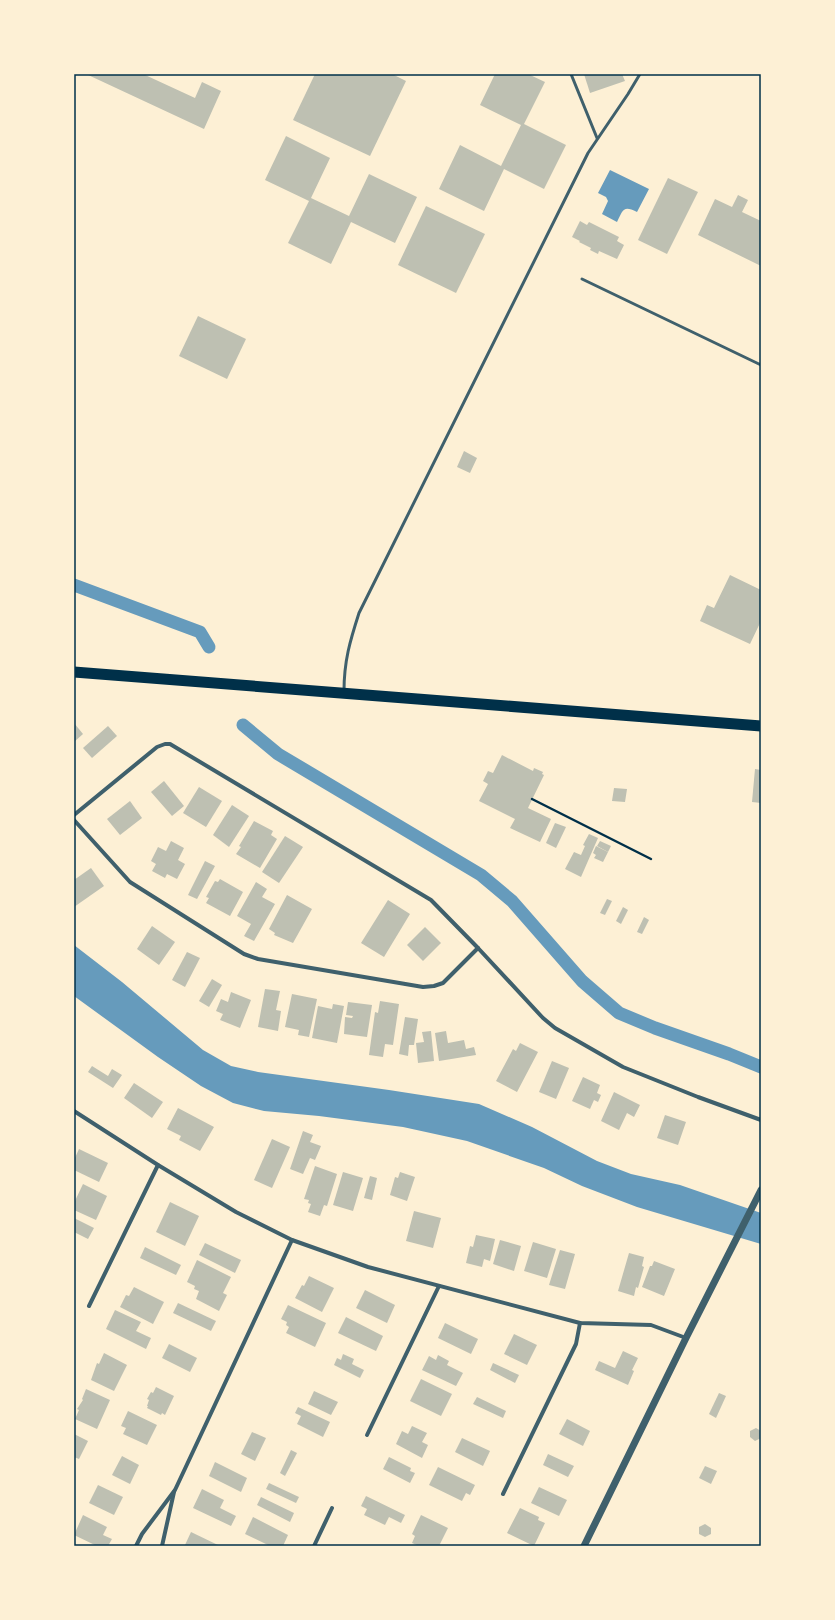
<svg xmlns="http://www.w3.org/2000/svg" width="835" height="1620" font-family="Raleway,sans-serif">
	<rect width="100%" height="100%" fill="#fdf0d5"/>
	<g fill="#669bbc">
		<path d="M610,170L649,189L637,212C623,205 623,210 617,222L602,214L608,201L606,197L598,193Z"/>
		<polygon points="74,945 122,982 203,1050 231,1066 258,1072 389,1090 479,1104 532,1127 597,1161 631,1174 680,1185 761,1213 761,1244 637,1207 582,1186 544,1168 467,1141 403,1127 319,1116 264,1111 233,1103 201,1086 158,1057 74,996"/>
	</g>
	<g fill="none" stroke-linecap="round" stroke-linejoin="round">
		<g stroke="#669bbc" stroke-width="13">
			<polyline points="74,585 200,632 209,647"/>
			<polyline points="243,725 278,754 481,875 512,901 582,981 619,1013 655,1028 729,1054 761,1067"/>
		</g>
	</g>
	<g fill="#bec0b2">
		<polygon points="86,74 143,74 195,98 202,82 221,91 204,129"/>
		<polygon points="315,74 392,74 406,81 370,156 293,120"/>
		<polygon points="495,74 528,74 545,82 524,124 566,145 544,189 504,169 484,211 439,189 460,145 501,166 521,125 480,105"/>
		<polygon points="584,74 622,74 625,81 590,93"/>
		<polygon points="286,136 330,158 311,198 349,216 369,174 417,197 395,243 351,222 331,264 288,243 309,201 265,180"/>
		<polygon points="668,178 698,192 667,254 638,240"/>
		<polygon points="738,195 748,200 742,212 761,221 761,266 698,235 715,199 732,207"/>
		<polygon points="426,206 485,234 456,293 398,265"/>
		<polygon points="580,221 587,225 589,222 619,237 617,241 624,245 617,259 599,251 598,254 590,250 591,248 579,242 580,241 572,237"/>
		<polygon points="198,316 246,339 227,379 179,356"/>
		<polygon points="464,451 477,458 470,473 457,467"/>
		<polygon points="730,575 761,590 761,621 750,644 700,621 707,605 714,608"/>
		<polygon points="74,723 83,734 74,742"/>
		<polygon points="108,726 117,736 92,758 83,748"/>
		<polygon points="502,755 533,771 534,768 543,772 542,774 544,775 528,808 551,819 540,842 510,828 515,819 479,801 488,784 483,781 488,771 493,773"/>
		<polygon points="755,769 761,770 761,803 752,802"/>
		<polygon points="164,781 184,806 172,816 151,792"/>
		<polygon points="199,787 222,801 206,827 183,813"/>
		<polygon points="614,788 627,789 625,802 612,801"/>
		<polygon points="130,801 142,818 120,835 107,819"/>
		<polygon points="232,805 249,816 229,847 213,835"/>
		<polygon points="254,821 273,831 271,835 277,839 260,868 236,854 241,847 239,846"/>
		<polygon points="555,823 566,827 556,848 546,843"/>
		<polygon points="589,834 598,838 581,877 565,869 574,852 581,855 585,846 583,845"/>
		<polygon points="285,836 303,847 279,883 262,872"/>
		<polygon points="171,841 184,848 178,860 185,864 177,879 167,874 165,878 152,871 156,864 151,861 158,847 166,851"/>
		<polygon points="600,841 611,846 608,852 597,846"/>
		<polygon points="596,846 608,852 603,862 594,858 596,855 593,853"/>
		<polygon points="205,861 215,866 197,899 188,895"/>
		<polygon points="91,868 104,886 74,907 74,880"/>
		<polygon points="220,879 243,892 230,916 206,903 209,898 206,897 215,881 218,882"/>
		<polygon points="256,882 267,889 262,897 275,904 254,941 244,936 251,924 237,916"/>
		<polygon points="287,895 312,909 293,943 274,935 275,933 269,929"/>
		<polygon points="607,899 612,901 605,915 600,913"/>
		<polygon points="388,900 410,914 384,957 361,943"/>
		<polygon points="623,907 628,910 621,924 616,921"/>
		<polygon points="644,917 649,920 642,934 637,932"/>
		<polygon points="152,926 175,942 159,965 137,949"/>
		<polygon points="425,927 441,943 423,961 407,945"/>
		<polygon points="187,952 200,958 185,987 172,980"/>
		<polygon points="212,979 222,985 209,1007 199,1001"/>
		<polygon points="265,989 280,991 276,1010 281,1011 278,1031 258,1027"/>
		<polygon points="231,992 251,1000 240,1028 220,1020 223,1014 216,1011 221,999 228,1002"/>
		<polygon points="292,994 317,999 309,1037 298,1035 299,1030 285,1027"/>
		<polygon points="380,1001 399,1004 393,1045 385,1044 383,1057 369,1055 375,1012 378,1013"/>
		<polygon points="348,1002 372,1005 367,1037 344,1034 345,1017 352,1018 353,1016 346,1015"/>
		<polygon points="333,1004 344,1006 337,1043 312,1038 318,1006 332,1009"/>
		<polygon points="405,1017 418,1019 414,1045 409,1045 408,1056 399,1054"/>
		<polygon points="431,1031 434,1061 418,1063 416,1043 424,1042 422,1032"/>
		<polygon points="446,1031 448,1043 464,1040 466,1049 474,1047 476,1055 439,1061 435,1033"/>
		<polygon points="520,1043 538,1052 517,1092 496,1081 513,1049 516,1051"/>
		<polygon points="552,1061 569,1068 556,1099 539,1092"/>
		<polygon points="92,1066 108,1076 112,1069 122,1075 113,1088 88,1072"/>
		<polygon points="583,1077 600,1085 597,1093 601,1095 598,1102 594,1100 590,1109 572,1101"/>
		<polygon points="134,1083 163,1102 152,1118 124,1098"/>
		<polygon points="614,1092 640,1105 634,1117 627,1113 619,1130 601,1121"/>
		<polygon points="178,1108 214,1127 200,1151 179,1140 181,1136 167,1129"/>
		<polygon points="665,1115 686,1122 678,1145 657,1138"/>
		<polygon points="303,1131 313,1135 310,1142 321,1146 315,1160 310,1158 303,1174 290,1169"/>
		<polygon points="272,1139 290,1147 272,1188 254,1180"/>
		<polygon points="79,1149 108,1163 99,1182 74,1170 74,1160"/>
		<polygon points="315,1166 337,1174 327,1206 324,1205 320,1216 308,1212 311,1204 308,1203 309,1200 304,1199"/>
		<polygon points="343,1172 363,1178 353,1211 333,1205"/>
		<polygon points="400,1172 415,1177 407,1201 390,1195 395,1177 398,1178"/>
		<polygon points="370,1176 377,1178 372,1200 364,1198"/>
		<polygon points="83,1184 107,1196 96,1220 74,1210 74,1203"/>
		<polygon points="170,1202 199,1216 185,1246 156,1232"/>
		<polygon points="414,1211 441,1218 433,1248 406,1241"/>
		<polygon points="74,1218 94,1228 88,1239 74,1232"/>
		<polygon points="476,1235 495,1239 490,1261 484,1259 482,1267 466,1263 470,1246 473,1247"/>
		<polygon points="500,1240 521,1246 514,1271 493,1264"/>
		<polygon points="533,1242 556,1249 547,1278 524,1271"/>
		<polygon points="205,1243 241,1260 235,1273 199,1255"/>
		<polygon points="145,1247 181,1265 176,1275 140,1258"/>
		<polygon points="560,1250 575,1254 565,1289 549,1285"/>
		<polygon points="629,1253 644,1257 642,1266 644,1267 638,1288 636,1287 634,1296 618,1291"/>
		<polygon points="197,1260 231,1277 223,1293 227,1295 219,1311 196,1299 199,1291 194,1289 195,1286 187,1282"/>
		<polygon points="654,1261 675,1269 664,1296 642,1287 650,1266 652,1266"/>
		<polygon points="309,1276 334,1288 322,1312 295,1298 302,1285 304,1286"/>
		<polygon points="134,1287 164,1302 153,1324 120,1307 126,1295 129,1296"/>
		<polygon points="365,1290 395,1305 387,1323 356,1308"/>
		<polygon points="178,1303 216,1321 211,1331 173,1313"/>
		<polygon points="288,1305 326,1323 315,1347 286,1333 289,1327 286,1325 287,1322 281,1319"/>
		<polygon points="115,1310 141,1322 136,1331 151,1338 146,1349 106,1329"/>
		<polygon points="346,1317 383,1336 376,1351 338,1333"/>
		<polygon points="445,1323 478,1339 471,1354 438,1338"/>
		<polygon points="514,1334 537,1345 527,1365 504,1354"/>
		<polygon points="169,1344 197,1358 190,1372 162,1358"/>
		<polygon points="623,1351 638,1358 632,1370 634,1371 628,1385 595,1370 599,1361 615,1368"/>
		<polygon points="104,1353 127,1365 114,1391 91,1380 97,1363 99,1364"/>
		<polygon points="343,1354 354,1359 352,1364 364,1370 360,1378 334,1365 337,1358 341,1360"/>
		<polygon points="438,1355 449,1361 447,1365 463,1373 456,1386 422,1370 429,1356 436,1360"/>
		<polygon points="493,1363 519,1375 515,1383 490,1370"/>
		<polygon points="421,1379 452,1394 441,1416 410,1401"/>
		<polygon points="156,1387 174,1396 165,1415 162,1413 161,1415 147,1408 148,1406 147,1406 149,1400 147,1399 151,1392 153,1393"/>
		<polygon points="86,1389 110,1400 97,1429 75,1419 79,1410 77,1409 83,1400 82,1399"/>
		<polygon points="314,1391 338,1402 331,1415 308,1404"/>
		<polygon points="719,1393 726,1396 716,1418 709,1414"/>
		<polygon points="477,1397 506,1411 503,1418 473,1404"/>
		<polygon points="298,1407 330,1422 323,1437 297,1424 301,1416 295,1413"/>
		<polygon points="128,1411 157,1425 147,1445 123,1434 126,1428 121,1426"/>
		<polygon points="567,1419 590,1431 583,1446 559,1434"/>
		<polygon points="412,1426 427,1433 422,1442 428,1445 422,1458 396,1444 402,1431 408,1434"/>
		<polygon points="756,1428 761,1431 761,1438 755,1441 750,1437 750,1431"/>
		<polygon points="252,1432 266,1438 255,1461 241,1454"/>
		<polygon points="74,1434 88,1441 79,1459 74,1457"/>
		<polygon points="462,1438 490,1451 483,1466 455,1452"/>
		<polygon points="291,1450 297,1453 285,1476 280,1473"/>
		<polygon points="548,1454 574,1466 568,1477 543,1465"/>
		<polygon points="122,1456 139,1465 130,1484 112,1475"/>
		<polygon points="389,1457 411,1468 410,1471 415,1473 410,1483 383,1469"/>
		<polygon points="215,1462 247,1478 241,1492 209,1476"/>
		<polygon points="705,1466 717,1471 711,1484 699,1478"/>
		<polygon points="438,1467 475,1485 470,1495 466,1493 462,1501 429,1485"/>
		<polygon points="269,1483 299,1497 296,1503 266,1489"/>
		<polygon points="98,1485 123,1497 114,1515 89,1503"/>
		<polygon points="539,1487 567,1500 559,1516 531,1503"/>
		<polygon points="202,1489 224,1500 220,1508 236,1516 231,1526 193,1508"/>
		<polygon points="366,1496 405,1515 401,1523 389,1517 385,1525 364,1515 367,1509 361,1506"/>
		<polygon points="261,1497 294,1513 290,1522 257,1505"/>
		<polygon points="520,1508 539,1517 538,1520 545,1523 534,1546 507,1533"/>
		<polygon points="83,1515 107,1527 103,1535 112,1539 108,1546 97,1546 74,1535"/>
		<polygon points="421,1515 448,1528 439,1546 419,1546 412,1543 415,1536 412,1534"/>
		<polygon points="253,1517 288,1535 283,1546 270,1546 245,1534"/>
		<polygon points="705,1524 711,1528 711,1534 705,1537 699,1534 699,1527"/>
		<polygon points="191,1532 220,1546 188,1546 185,1545"/>
	</g>
	<g fill="none" stroke-linecap="round" stroke-linejoin="round">
		<polyline stroke="#003049" stroke-width="2.5" points="532,799 651,859"/>
		<g stroke="#3f606c" stroke-width="3">
			<polyline points="571,74 597,138"/>
			<polyline points="582,279 761,365"/>
			<path d="M344,691C344,661 350,641 359,613L588,153L628,94L640,74"/>
		</g>
		<g stroke="#3f606c" stroke-width="4">
			<polyline points="74,815 157,747 165,744 170,744 431,900 478,948 543,1018 555,1028 623,1067 698,1097 761,1120"/>
			<polyline points="74,820 130,882 244,954 258,959 423,987 434,986 443,983 478,948"/>
			<polyline points="74,1111 158,1165 236,1212 292,1240 368,1267 580,1323 651,1325 686,1338"/>
			<polyline points="89,1306 158,1165"/>
			<polyline points="367,1435 439,1286"/>
			<polyline points="503,1494 576,1344 580,1323"/>
			<polyline points="136,1546 142,1534 175,1490 292,1240"/>
			<polyline points="162,1546 174,1492"/>
			<polyline points="314,1546 332,1508"/>
		</g>
		<polyline stroke="#3f606c" stroke-width="7" points="584,1546 686,1338 761,1190"/>
		<path stroke="#003049" stroke-width="11" d="M74,672C303,688 532,710 761,726"/>
	</g>
	<rect width="835" height="1620" fill="none" stroke="#fdf0d5" stroke-width="150"/>
	<rect x="75" y="75" width="685" height="1470" fill="none" stroke="#003049" stroke-width="1.5"/>
</svg>
